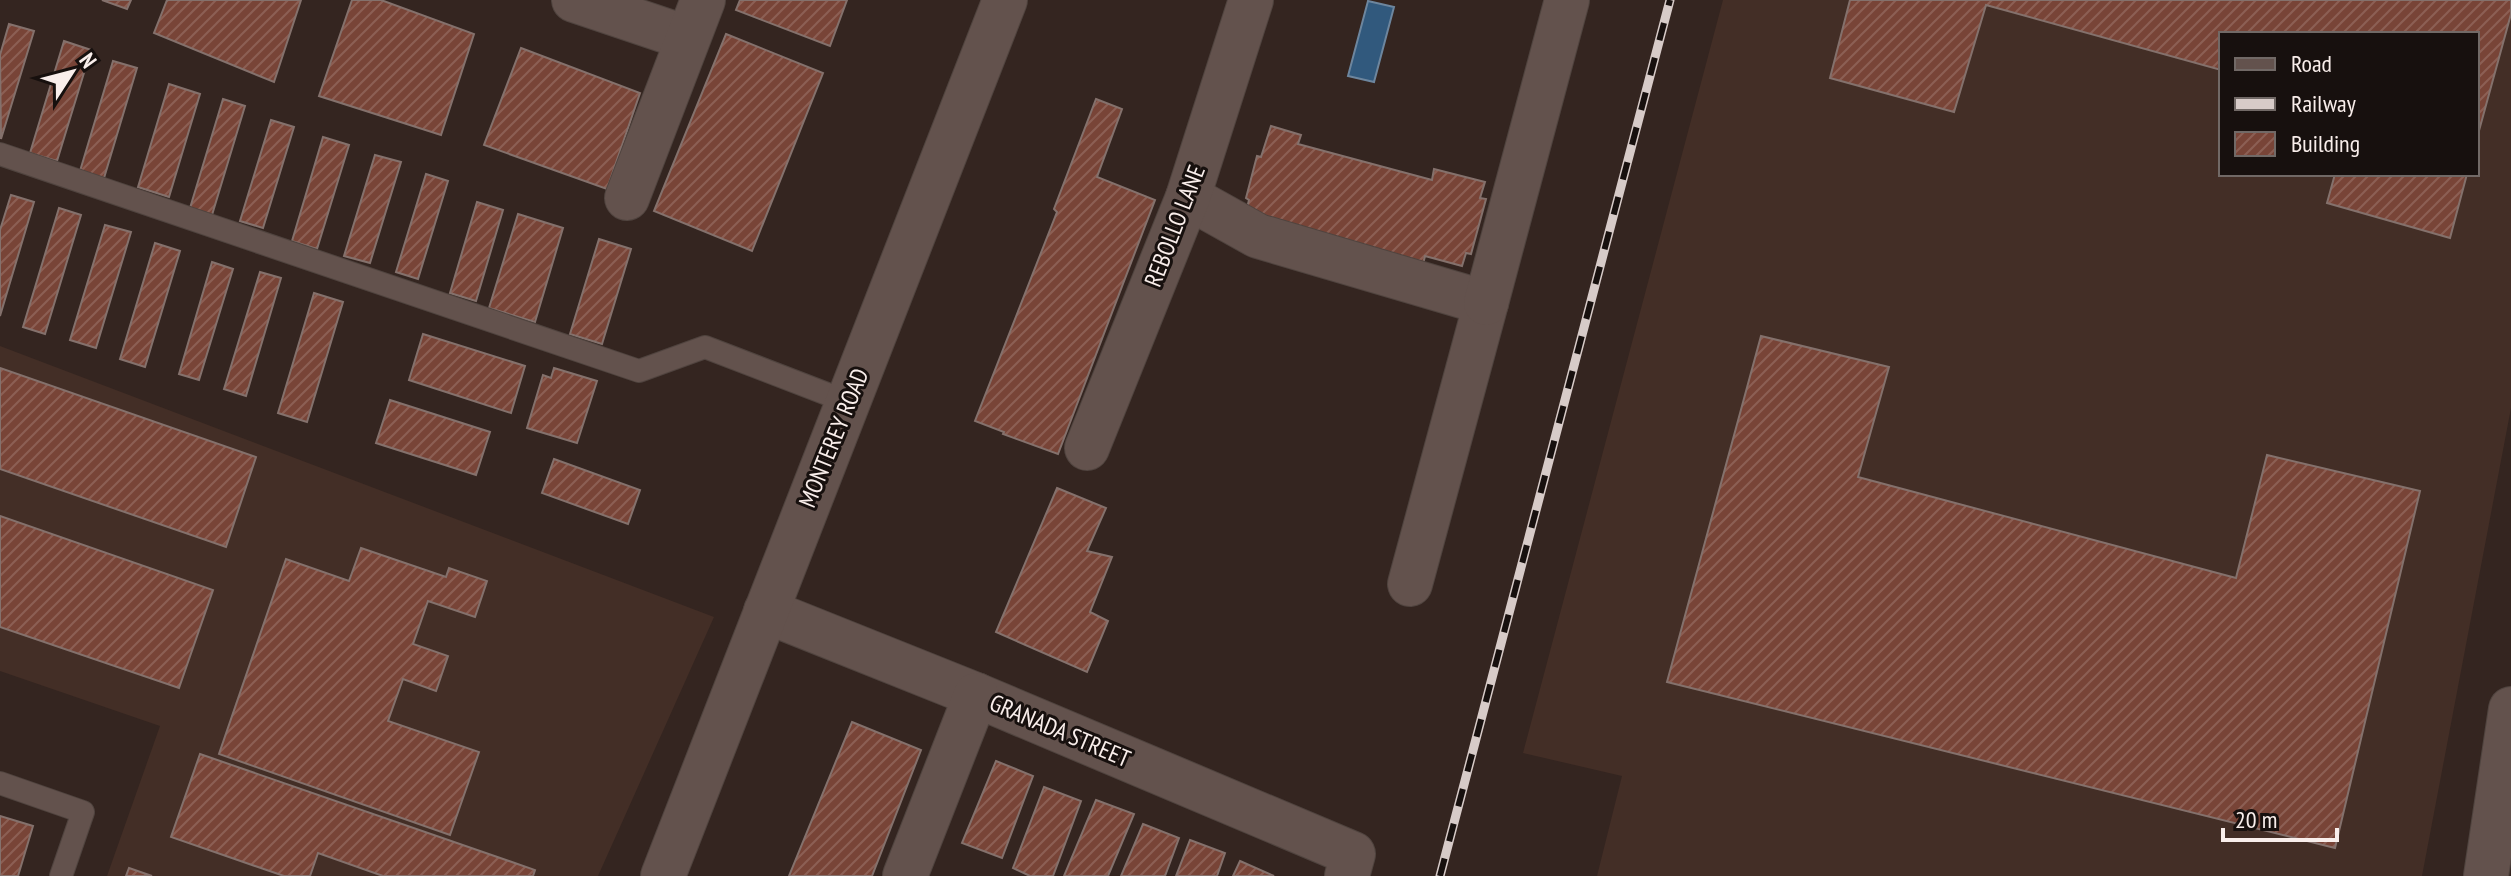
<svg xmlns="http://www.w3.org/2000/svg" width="2511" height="876" font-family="'PT Sans Narrow',sans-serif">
	<defs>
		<pattern id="building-hatch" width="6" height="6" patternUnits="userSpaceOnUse" patternTransform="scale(2)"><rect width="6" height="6" fill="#784437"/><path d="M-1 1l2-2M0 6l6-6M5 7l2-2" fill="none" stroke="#8c5f54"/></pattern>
	</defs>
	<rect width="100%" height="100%" fill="#342520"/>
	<g fill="#432e26" fill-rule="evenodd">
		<path d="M1723,0H2511V408L2422,876H1597L1622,776L1523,753ZM2221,34H2477V174H2221Z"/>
		<polygon points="0,346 714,617 598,876 107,876 160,726 0,671"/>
	</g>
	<polygon fill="#31597d" stroke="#6d869e" stroke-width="2" points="1368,1 1394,7 1374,82 1348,76"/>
	<g fill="url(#building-hatch)" stroke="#84716c" stroke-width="2">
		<polygon points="102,0 131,0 127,9"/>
		<polygon points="167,0 301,0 274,82 154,33"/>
		<polygon points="352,0 381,0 474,34 441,135 319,96"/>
		<polygon points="740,0 847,0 830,46 736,10"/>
		<polygon points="1850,0 2511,0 2511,14 2477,138 2477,34 2221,34 2221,70 1986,5 1954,112 1830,78"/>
		<polygon points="9,24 34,31 1,139 0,55"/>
		<polygon points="726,34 823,73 752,251 654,211"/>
		<polygon points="64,41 91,50 57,161 30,153"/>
		<polygon points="521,48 640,93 607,189 484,145"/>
		<polygon points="113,61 137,68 104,178 80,171"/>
		<polygon points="169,84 200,94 169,197 138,187"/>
		<polygon points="223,99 245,106 212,215 190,208"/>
		<polygon points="1096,99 1122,109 1097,177 1155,200 1058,454 1003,434 1004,432 975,421 1057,212 1054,209"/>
		<polygon points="271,120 294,127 263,228 240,221"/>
		<polygon points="1271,126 1301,135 1298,144 1432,180 1434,169 1485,182 1480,198 1486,199 1471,254 1466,253 1462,266 1425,256 1423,264 1245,216 1249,200 1246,198 1257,156 1261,157"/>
		<polygon points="323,137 349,145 317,249 292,241"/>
		<polygon points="375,155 401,162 370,263 344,256"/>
		<polygon points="426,174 448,181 418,279 396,272"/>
		<polygon points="2335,174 2467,174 2450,238 2327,203"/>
		<polygon points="11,195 34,202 0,316 0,230"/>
		<polygon points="477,202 503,210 476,301 450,293"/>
		<polygon points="59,208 81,215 45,334 23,327"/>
		<polygon points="518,214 563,228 535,322 489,308"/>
		<polygon points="105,225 131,232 96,348 70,340"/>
		<polygon points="599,239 631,249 602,344 570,334"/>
		<polygon points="155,243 180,251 145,367 120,359"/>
		<polygon points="212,262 233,269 199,380 179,374"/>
		<polygon points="260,272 281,278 246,396 224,389"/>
		<polygon points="314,293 343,302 307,422 278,413"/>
		<polygon points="423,334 525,366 511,413 409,380"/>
		<polygon points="1761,336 1889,367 1858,477 2236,578 2267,455 2420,491 2335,848 1667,682"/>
		<polygon points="0,368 256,457 226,547 0,469"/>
		<polygon points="554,368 597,381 577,443 527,428 543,375 551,378"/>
		<polygon points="390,400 490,432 476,475 376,443"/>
		<polygon points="554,459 640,490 628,524 542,493"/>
		<polygon points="1057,488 1106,508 1087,551 1112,557 1090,612 1108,621 1087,672 996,632"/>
		<polygon points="0,516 213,590 179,688 0,627"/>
		<polygon points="361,548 446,577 449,568 487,581 475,617 428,601 413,644 448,656 436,691 403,679 388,721 479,752 450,835 219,754 286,559 349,581"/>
		<polygon points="852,722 921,750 872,876 789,876"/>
		<polygon points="200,754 535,870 533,876 383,876 318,853 310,876 284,876 171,837"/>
		<polygon points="996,761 1033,776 1002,858 962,843"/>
		<polygon points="1044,787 1081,801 1053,876 1030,876 1013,868"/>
		<polygon points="1096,800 1134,814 1108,876 1064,876"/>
		<polygon points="0,816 33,826 18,876 0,876"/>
		<polygon points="1143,824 1179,838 1165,876 1121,876"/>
		<polygon points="1190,840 1225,853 1217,876 1176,876"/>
		<polygon points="1240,861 1274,876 1233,876"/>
		<polygon points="129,868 152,876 126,876"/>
	</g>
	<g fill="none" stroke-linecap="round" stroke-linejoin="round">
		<defs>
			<g id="service">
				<polyline points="0,154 639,371 705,347 848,402"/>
				<polyline points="0,783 83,812 61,876"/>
			</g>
			<g id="minor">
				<polyline points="574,0 687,38"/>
				<polyline points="1188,197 1258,236 1486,303 1410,584"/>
				<polyline points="627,198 703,0"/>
				<polyline points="1486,303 1567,0"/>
				<polyline points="1087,448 1188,197 1251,0"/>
				<polyline points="766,611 976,695 1353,854 1347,876"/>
				<polyline points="905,876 976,695"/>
				<polyline points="2486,876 2511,709"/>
			</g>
			<polyline id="secondary" points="663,876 1005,0"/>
		</defs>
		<use href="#service" stroke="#50443f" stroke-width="24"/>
		<use href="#minor" stroke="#50443f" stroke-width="46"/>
		<use href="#secondary" stroke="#50443f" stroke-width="46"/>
		<use href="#service" stroke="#63524d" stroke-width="22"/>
		<use href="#minor" stroke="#63524d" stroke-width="44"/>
		<use href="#secondary" stroke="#63524d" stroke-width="44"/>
		<defs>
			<polyline id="rail" points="1440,876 1670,0"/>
		</defs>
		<use href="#rail" stroke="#d7cbc8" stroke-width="9"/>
		<use href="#rail" stroke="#17100e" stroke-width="6" stroke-dasharray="18" stroke-linecap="butt"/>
	</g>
	<g text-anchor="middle" stroke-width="6" stroke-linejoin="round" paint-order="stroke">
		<g font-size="24" fill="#f9eeeb" stroke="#17100e">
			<text transform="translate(1175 226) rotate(-69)" y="8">REBOLLO LANE</text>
			<text transform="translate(834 438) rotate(-68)" y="8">MONTEREY ROAD</text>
			<text transform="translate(1060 731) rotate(23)" y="8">GRANADA STREET</text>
		</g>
	</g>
	<rect x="2219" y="32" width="260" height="144" fill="#17100e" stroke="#716966" stroke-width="2"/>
	<rect x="2235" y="58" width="40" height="12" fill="#63524d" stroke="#716966" stroke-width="2"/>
	<text x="2291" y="72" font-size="24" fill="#f9eeeb">Road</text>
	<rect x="2235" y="98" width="40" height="12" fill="#d7cbc8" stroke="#716966" stroke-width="2"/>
	<text x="2291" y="112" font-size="24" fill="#f9eeeb">Railway</text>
	<rect x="2235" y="132" width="40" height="24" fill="url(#building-hatch)" stroke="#716966" stroke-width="2"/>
	<text x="2291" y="152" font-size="24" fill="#f9eeeb">Building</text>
	<g transform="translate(72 72) rotate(54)" stroke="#17100e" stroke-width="6" paint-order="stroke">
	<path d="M0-6L14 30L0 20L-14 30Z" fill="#f9eeeb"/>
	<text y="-12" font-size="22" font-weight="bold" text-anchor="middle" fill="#f9eeeb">N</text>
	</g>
	<path d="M2223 828v12h114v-12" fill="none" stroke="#f9eeeb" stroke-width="4"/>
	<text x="2235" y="828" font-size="24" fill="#f9eeeb" stroke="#17100e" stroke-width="6" paint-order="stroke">20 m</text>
</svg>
